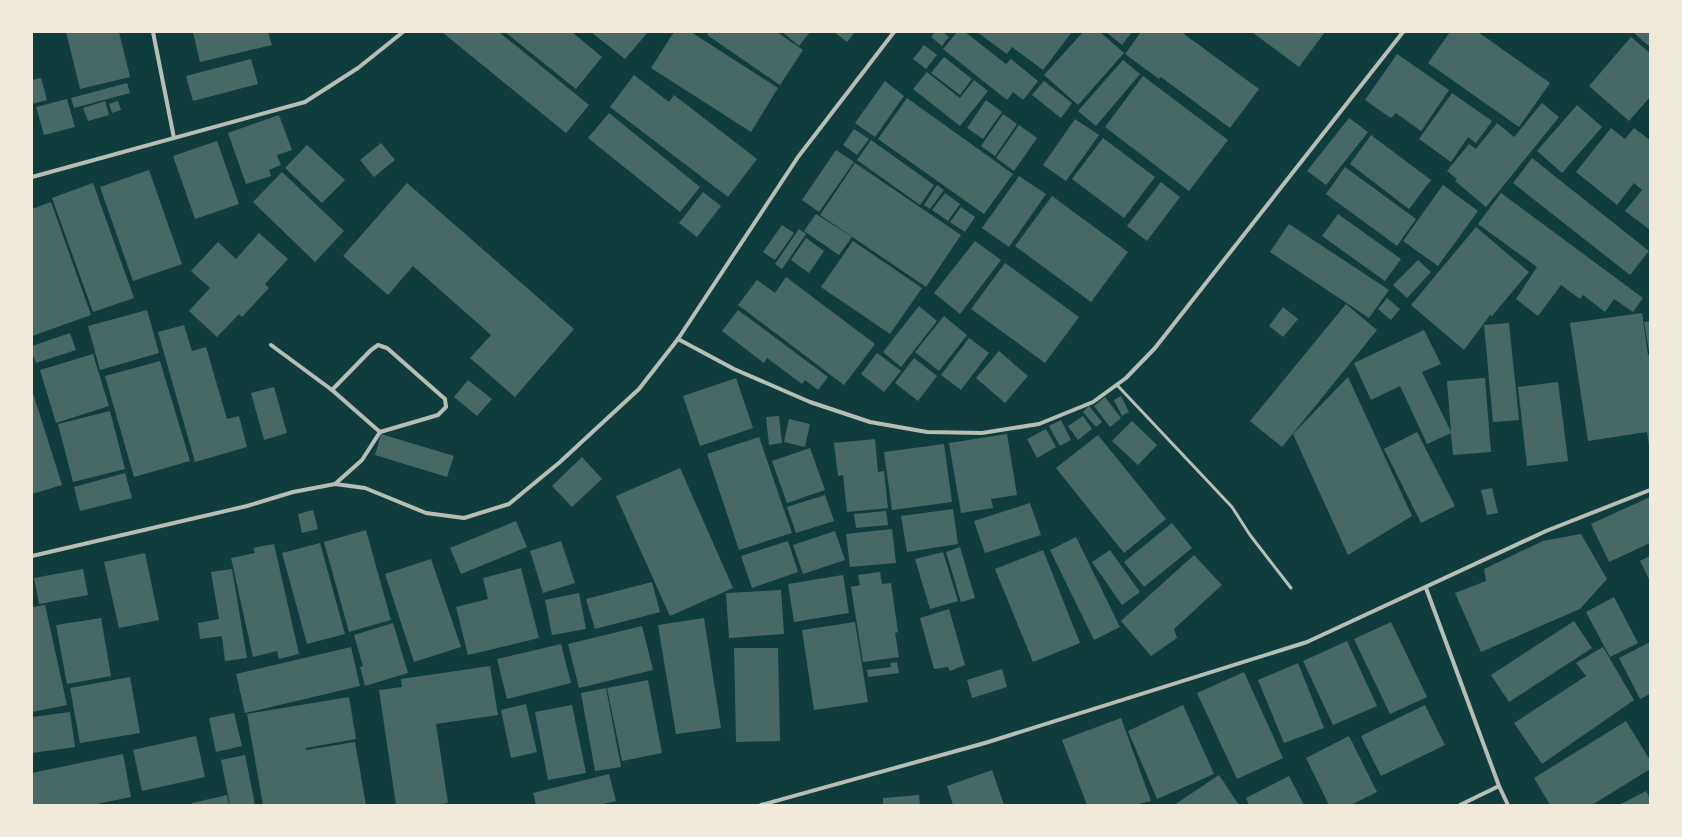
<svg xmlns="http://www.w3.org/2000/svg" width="1682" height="837" font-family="'Nunito Sans',sans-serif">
	<rect width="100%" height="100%" fill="#0f3d3e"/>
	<g fill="#486865">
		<polygon points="66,32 119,32 130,77 80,89"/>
		<polygon points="193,32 268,32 272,45 200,62"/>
		<polygon points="442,32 499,32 589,105 566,133"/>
		<polygon points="505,32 572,32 602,57 576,89"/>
		<polygon points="591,32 648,32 625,59"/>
		<polygon points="674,32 691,32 778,88 751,132 651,68"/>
		<polygon points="709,32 777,32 803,50 780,85 707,35"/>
		<polygon points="782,32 810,32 799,46"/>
		<polygon points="834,32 855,32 847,42"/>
		<polygon points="935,32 943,32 949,37 942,46 931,37"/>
		<polygon points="957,32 965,32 1006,64 1011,59 1038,81 1023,100 1013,92 1007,100 943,49"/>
		<polygon points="977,32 1072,32 1043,70 1012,47 1007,54"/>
		<polygon points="1083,32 1100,32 1124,53 1078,105 1044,75"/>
		<polygon points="1106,32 1132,32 1122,45"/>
		<polygon points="1141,32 1186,32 1184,34 1259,89 1230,128 1161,77 1159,79 1125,54"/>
		<polygon points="1252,32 1325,32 1299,67"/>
		<polygon points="1450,32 1478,32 1550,83 1519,127 1428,63"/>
		<polygon points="1636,32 1650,32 1650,47 1635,34"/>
		<polygon points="1631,37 1650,53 1650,97 1629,121 1589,86"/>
		<polygon points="924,45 937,55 926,69 913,59"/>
		<polygon points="1397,54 1449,90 1421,131 1396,113 1391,118 1365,100"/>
		<polygon points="944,57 972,79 960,95 931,73"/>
		<polygon points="251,59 258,84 193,101 186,76"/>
		<polygon points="1123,60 1140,74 1096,126 1078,111"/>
		<polygon points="927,72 960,98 974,80 988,91 960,126 913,89"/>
		<polygon points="634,75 669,102 674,95 757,159 728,197 610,107"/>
		<polygon points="1143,76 1228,140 1189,191 1105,127"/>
		<polygon points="41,78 47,100 32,104 32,80"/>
		<polygon points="885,81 904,96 875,137 855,123"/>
		<polygon points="1044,81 1072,103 1061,118 1032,95"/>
		<polygon points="127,83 130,93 74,108 71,98"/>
		<polygon points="1452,93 1492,121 1476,143 1468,137 1451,162 1419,139"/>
		<polygon points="907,98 1013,174 984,214 878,139"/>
		<polygon points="67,99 75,127 44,135 36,107"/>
		<polygon points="986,100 1002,112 983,139 967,128"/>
		<polygon points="105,101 109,115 88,121 83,108"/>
		<polygon points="118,101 121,110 112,113 109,104"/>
		<polygon points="1542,103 1559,117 1486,207 1455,181 1457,179 1447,171 1469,144 1476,149 1497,123 1514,137"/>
		<polygon points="1577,105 1602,127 1562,173 1537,151"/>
		<polygon points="609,113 700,187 680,212 588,138"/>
		<polygon points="1003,114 1017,124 995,156 981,146"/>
		<polygon points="279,115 292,150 277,155 281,165 269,170 271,176 246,184 228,133"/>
		<polygon points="1349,118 1368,132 1326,185 1307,171"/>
		<polygon points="1075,119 1099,135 1066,181 1043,165"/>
		<polygon points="1019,125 1037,138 1014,171 996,158"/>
		<polygon points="1611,128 1625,139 1634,128 1650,140 1650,230 1625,211 1642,190 1634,183 1617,205 1576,172"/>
		<polygon points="854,129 869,139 857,155 843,145"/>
		<polygon points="1371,135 1431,180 1409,209 1350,164"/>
		<polygon points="1103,138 1155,177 1124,218 1072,179"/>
		<polygon points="871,140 934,185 920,205 857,160"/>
		<polygon points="217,141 239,204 195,219 173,156"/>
		<polygon points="381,143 395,160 374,177 360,160"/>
		<polygon points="307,145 345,180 322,203 285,168"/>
		<polygon points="836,150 854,162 819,212 802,200"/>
		<polygon points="1532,158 1649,251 1630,275 1513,183"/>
		<polygon points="855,163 961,235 926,287 820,215"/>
		<polygon points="1345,167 1416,219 1397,246 1326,194"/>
		<polygon points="149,170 182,264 133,281 100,187"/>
		<polygon points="282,172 344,231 315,262 253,202"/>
		<polygon points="1019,176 1046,194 1009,247 982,228"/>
		<polygon points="1161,182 1180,197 1147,241 1127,226"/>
		<polygon points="93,183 134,298 93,312 52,198"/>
		<polygon points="407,183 574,329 515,397 470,358 491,335 413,266 388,295 343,256"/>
		<polygon points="937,185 944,190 930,209 924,205"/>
		<polygon points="1443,185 1478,211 1438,266 1403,241"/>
		<polygon points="703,192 721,206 697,237 679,223"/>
		<polygon points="945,193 960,204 948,221 932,210"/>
		<polygon points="1501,193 1643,298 1633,312 1614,299 1605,312 1583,295 1580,299 1561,285 1538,316 1516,299 1537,267 1478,224"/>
		<polygon points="1052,196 1128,252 1091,302 1015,246"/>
		<polygon points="51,202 91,315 32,336 32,209"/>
		<polygon points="961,207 975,217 965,232 950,222"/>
		<polygon points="816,214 852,237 839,255 804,231"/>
		<polygon points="1338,214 1401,259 1385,281 1322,236"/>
		<polygon points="1289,224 1389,290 1369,318 1270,252"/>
		<polygon points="782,225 794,233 775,260 763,252"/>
		<polygon points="1476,227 1529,272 1492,316 1490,315 1464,350 1411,305"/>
		<polygon points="799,229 806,234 782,269 775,264"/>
		<polygon points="259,233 288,259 265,284 269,288 242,317 239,314 217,337 189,311 210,288 191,271 218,242 236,259"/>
		<polygon points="806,238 824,251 809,273 791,260"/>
		<polygon points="853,241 922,288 890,334 821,287"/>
		<polygon points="975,241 1001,260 960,314 934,293"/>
		<polygon points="1418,260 1431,272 1407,298 1393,285"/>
		<polygon points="1005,263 1079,317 1045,363 971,309"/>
		<polygon points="786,277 875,344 844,385 738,305 757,280 775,293"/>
		<polygon points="1387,298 1400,309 1391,320 1378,309"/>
		<polygon points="1346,304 1377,330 1282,447 1250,421"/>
		<polygon points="919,306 937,321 901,367 883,352"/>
		<polygon points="1283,307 1298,319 1283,337 1269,326"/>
		<polygon points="147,310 159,353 100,370 88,326"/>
		<polygon points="738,310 828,377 818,390 805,380 802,384 767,358 764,363 722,331"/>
		<polygon points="1642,313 1648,355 1650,355 1650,444 1649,444 1647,432 1588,441 1570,323"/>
		<polygon points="944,316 967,335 939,371 915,352"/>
		<polygon points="1650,321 1650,350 1649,351 1644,322"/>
		<polygon points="1509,323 1519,420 1493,422 1484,325"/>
		<polygon points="184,325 192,351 206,347 227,419 239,416 247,447 195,462 158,332"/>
		<polygon points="1424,330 1441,364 1422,372 1451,432 1447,381 1485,378 1491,452 1453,455 1451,433 1427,444 1400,386 1371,400 1354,363"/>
		<polygon points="70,333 76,350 36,363 32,352 32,346"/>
		<polygon points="969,338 989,353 961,390 941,375"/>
		<polygon points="999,351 1028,376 1005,403 976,378"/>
		<polygon points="877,353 901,371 884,392 861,374"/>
		<polygon points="93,354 109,406 56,423 40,370"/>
		<polygon points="914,358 937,376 918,401 895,383"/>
		<polygon points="160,361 190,461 134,477 105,376"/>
		<polygon points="1348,377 1412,516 1348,555 1293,434"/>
		<polygon points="736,378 753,428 700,446 683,396"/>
		<polygon points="468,380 492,399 477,416 454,397"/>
		<polygon points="1558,382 1568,461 1527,466 1518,387"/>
		<polygon points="274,387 287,433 264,440 251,393"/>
		<polygon points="32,390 62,485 32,494"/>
		<polygon points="1121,396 1129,412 1122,416 1114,400"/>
		<polygon points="1105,397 1121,418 1110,427 1094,406"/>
		<polygon points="1089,406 1102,422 1096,427 1083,412"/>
		<polygon points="110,411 125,469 73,482 58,424"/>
		<polygon points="779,416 782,443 769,445 766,417"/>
		<polygon points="1083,416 1092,429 1078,440 1068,426"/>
		<polygon points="789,419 810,424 805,447 784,442"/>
		<polygon points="1061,420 1071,440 1060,446 1049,426"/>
		<polygon points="1132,421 1157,445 1138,465 1112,441"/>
		<polygon points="1046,429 1056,447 1037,458 1027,439"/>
		<polygon points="1417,432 1455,506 1421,523 1384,449"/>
		<polygon points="381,434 454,456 447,477 375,455"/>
		<polygon points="1007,434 1017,495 991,499 993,508 961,513 949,443"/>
		<polygon points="1098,435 1166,519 1124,553 1056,468"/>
		<polygon points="759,437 792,533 739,550 707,454"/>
		<polygon points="875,439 878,472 884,471 888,508 847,512 843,475 838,476 834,443"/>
		<polygon points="944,444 952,502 892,510 884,452"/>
		<polygon points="810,448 825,490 787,503 772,461"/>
		<polygon points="582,457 602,479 572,507 552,486"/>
		<polygon points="680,468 733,588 670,616 616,496"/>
		<polygon points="125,473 132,498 80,511 74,487"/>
		<polygon points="1492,488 1498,513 1487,515 1481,490"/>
		<polygon points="825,495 834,521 796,533 787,507"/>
		<polygon points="1650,497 1650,543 1609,562 1591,524"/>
		<polygon points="1030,503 1041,535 985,553 974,521"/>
		<polygon points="953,509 958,544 907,552 901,516"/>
		<polygon points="313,510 318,529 302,533 298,514"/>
		<polygon points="886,511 888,525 856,528 854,514"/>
		<polygon points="516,521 527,547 461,574 450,548"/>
		<polygon points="1172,523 1192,548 1144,587 1124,562"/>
		<polygon points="892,529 896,563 850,567 846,534"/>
		<polygon points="366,530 391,620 349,632 324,542"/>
		<polygon points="835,531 845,560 803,574 793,545"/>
		<polygon points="1581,534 1607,579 1580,609 1481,652 1455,593 1486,581 1484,569 1543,541"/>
		<polygon points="1076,537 1120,627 1094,640 1050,550"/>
		<polygon points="561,541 575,583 543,593 530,551"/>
		<polygon points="788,541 798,572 752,588 741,556"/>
		<polygon points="320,543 345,634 307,644 282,553"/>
		<polygon points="274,544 299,654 279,659 277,651 253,657 231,558 255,553 253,548"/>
		<polygon points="960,547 975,598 961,602 946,552"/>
		<polygon points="1043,550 1080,643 1033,662 995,569"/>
		<polygon points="1110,550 1140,592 1122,605 1092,562"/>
		<polygon points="943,552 958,601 930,609 915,559"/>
		<polygon points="145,553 159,620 119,628 104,562"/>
		<polygon points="1194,555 1222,585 1174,629 1177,638 1151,656 1121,621"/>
		<polygon points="1650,556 1650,581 1640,561"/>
		<polygon points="431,559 461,647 414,662 385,574"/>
		<polygon points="521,568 539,638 468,655 456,607 488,599 483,578"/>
		<polygon points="83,569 88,595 39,604 34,578"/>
		<polygon points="232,569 247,658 225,661 222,636 200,639 198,623 219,619 211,572"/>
		<polygon points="880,572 882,584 891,583 898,632 895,633 899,657 863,662 851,587 860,585 858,575"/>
		<polygon points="843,575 849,613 794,622 788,584"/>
		<polygon points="652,582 660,612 595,629 586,599"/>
		<polygon points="781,590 784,634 729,638 726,593"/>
		<polygon points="579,593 586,629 552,635 545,600"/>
		<polygon points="1614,597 1638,643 1610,657 1586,612"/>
		<polygon points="45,605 67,705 32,712 32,607"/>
		<polygon points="949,609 965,665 950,671 948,667 934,669 920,618"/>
		<polygon points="101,618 111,676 67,684 56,625"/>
		<polygon points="704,618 721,728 676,734 658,625"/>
		<polygon points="1574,621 1592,648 1509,702 1491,675"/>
		<polygon points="855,622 868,702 814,710 802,630"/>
		<polygon points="1391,622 1427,697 1390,714 1354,639"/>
		<polygon points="393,623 408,673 365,686 360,667 363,666 354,635"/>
		<polygon points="642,626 653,670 579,688 568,644"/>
		<polygon points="1347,641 1377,706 1333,725 1303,661"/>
		<polygon points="1650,642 1650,694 1640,699 1619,658"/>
		<polygon points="561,644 571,683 507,699 497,659"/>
		<polygon points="351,647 360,686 245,713 236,674"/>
		<polygon points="1603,647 1634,700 1542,764 1514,723 1586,676 1576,663"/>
		<polygon points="734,648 778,648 780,741 736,742"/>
		<polygon points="897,662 899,673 868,677 867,670 891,667 890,663"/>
		<polygon points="1298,663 1324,728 1284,743 1258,680"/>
		<polygon points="490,666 498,715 436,724 448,803 434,805 396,805 379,690 402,687 401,679"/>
		<polygon points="1002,669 1007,687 972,698 967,680"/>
		<polygon points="1244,672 1283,758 1237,779 1197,693"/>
		<polygon points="130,677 140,733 80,743 70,688"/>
		<polygon points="648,680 662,753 622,761 607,688"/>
		<polygon points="606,688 621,767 595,771 581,693"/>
		<polygon points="349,697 356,739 306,748 306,750 355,742 366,805 263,805 247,714"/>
		<polygon points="526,704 537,752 511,758 501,710"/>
		<polygon points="572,705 586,773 548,780 535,712"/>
		<polygon points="1183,705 1214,774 1157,799 1128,731"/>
		<polygon points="1425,705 1445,745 1381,776 1361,736"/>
		<polygon points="70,712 75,747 32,753 32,717"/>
		<polygon points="234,713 242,746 216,752 209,718"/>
		<polygon points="1121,718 1151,801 1135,805 1087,805 1062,740"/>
		<polygon points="1626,721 1650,760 1650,769 1592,805 1550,805 1534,778"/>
		<polygon points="196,736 205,777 142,791 133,750"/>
		<polygon points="1349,736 1377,792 1351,805 1329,805 1306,758"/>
		<polygon points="123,754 131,797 92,805 32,805 32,773"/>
		<polygon points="245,755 255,805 230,805 221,760"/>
		<polygon points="992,770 1004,805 953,805 947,786"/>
		<polygon points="609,774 616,801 599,805 536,805 533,793"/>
		<polygon points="1219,775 1239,805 1174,805"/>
		<polygon points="1289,776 1304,805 1249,805 1246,798"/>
		<polygon points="1646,791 1650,798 1650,805 1619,805"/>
		<polygon points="227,795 229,805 192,805 192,803"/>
		<polygon points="919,795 920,805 883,805 883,798"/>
	</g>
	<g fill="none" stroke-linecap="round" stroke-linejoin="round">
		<polyline stroke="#b8beb3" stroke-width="3" points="1117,385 1232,507 1250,535 1291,588"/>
		<g stroke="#b8beb3" stroke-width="4">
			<polyline points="153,32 174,138"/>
			<polyline points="32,177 305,102 358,68 403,32"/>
			<polyline points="678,339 734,369 810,402 870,422 927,432 982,433 1039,424 1093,402 1126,378 1155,348 1403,32"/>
			<polyline points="271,345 332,390 380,432 362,460 335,484"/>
			<polyline points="332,390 371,350 378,345 387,348 445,399 446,407 438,415 380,432"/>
			<polyline points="32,556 247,506 293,492 335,484 365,488 426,513 464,518 509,504 560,462 639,389 678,339 798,157 894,32"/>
			<polyline points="1426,588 1499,786 1508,805"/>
			<polyline points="761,805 985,743 1307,642 1546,531 1650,490"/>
			<polyline points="1460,805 1499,786"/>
		</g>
	</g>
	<rect width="1682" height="837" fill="none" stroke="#f1e9da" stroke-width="66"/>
</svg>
